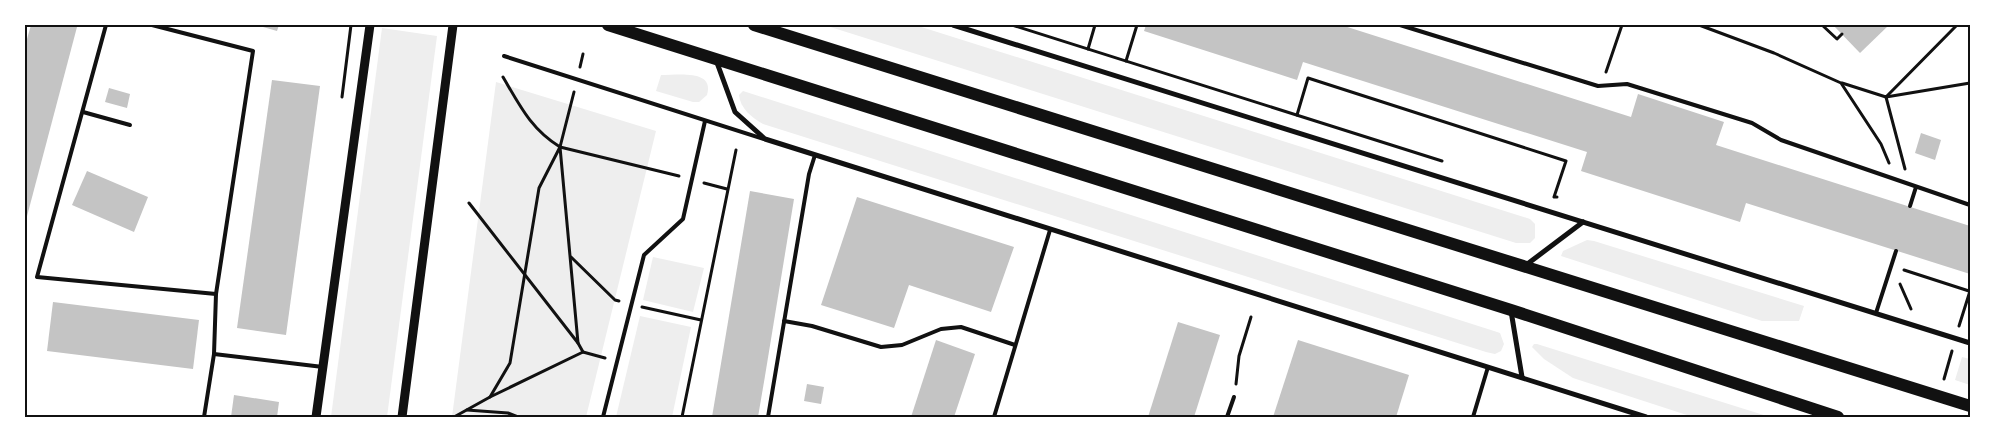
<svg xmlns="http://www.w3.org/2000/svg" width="1995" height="442" font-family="Raleway,sans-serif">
	<rect width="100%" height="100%" fill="#fff"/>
	<g fill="#eee">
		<polygon points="824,25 915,25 1530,219 1535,224 1535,238 1530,243 1516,243"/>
		<polygon points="382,28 437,36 387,417 331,417"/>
		<path d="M661,75C678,75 715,69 707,95L699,102H693L656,91Z"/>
		<polygon points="496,82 656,131 586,417 452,417"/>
		<path d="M743,91L1494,331L1500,333L1504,344L1501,351L1495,354L1486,352L763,124C752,118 740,108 739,95Z"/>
		<polygon points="1587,240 1594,241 1804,306 1799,321 1762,321 1561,256 1563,251"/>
		<polygon points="653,257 704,268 693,312 643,300"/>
		<polygon points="640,316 691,327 672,417 616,417"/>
		<polygon points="1534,344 1537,344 1770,417 1693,417 1573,378 1544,359 1532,347"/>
		<polygon points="1962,357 1970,359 1970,385 1955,380"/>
	</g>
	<g fill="#c4c4c4">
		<polygon points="31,25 77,27 26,220 25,46"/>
		<polygon points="256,25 279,25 277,31"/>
		<polygon points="1146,25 1341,25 1631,117 1638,94 1724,122 1716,145 1970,226 1970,274 1746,203 1740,222 1581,171 1587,152 1303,62 1297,80 1144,31"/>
		<polygon points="1833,25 1889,25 1860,53"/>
		<polygon points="272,80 320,86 286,335 237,328"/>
		<polygon points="109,88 130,94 127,108 105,102"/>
		<polygon points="1921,133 1941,140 1935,160 1915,153"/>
		<polygon points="87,171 148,197 134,232 72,205"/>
		<polygon points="750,191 794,199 765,376 758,417 712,417"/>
		<polygon points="857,197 1014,247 991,312 909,285 894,328 821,305"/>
		<polygon points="53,302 199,320 193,369 47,351"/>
		<polygon points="1178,322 1220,335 1194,417 1148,417"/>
		<polygon points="936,340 975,354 954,417 911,417"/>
		<polygon points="1298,340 1409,375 1396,417 1273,417"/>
		<polygon points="807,384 824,387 821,404 804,401"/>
		<polygon points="234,395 279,402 277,417 231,417"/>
	</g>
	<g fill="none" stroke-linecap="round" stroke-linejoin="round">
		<g stroke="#111" stroke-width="3">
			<polyline points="1012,25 1442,161"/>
			<polyline points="1699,25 1774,53 1841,83 1881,144 1889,163"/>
			<polyline points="1822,25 1837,39 1842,34"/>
			<polyline points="1088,49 1095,25"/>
			<polyline points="1126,61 1137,25"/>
			<polyline points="580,67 583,54"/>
			<polyline points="1606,72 1622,25"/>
			<path d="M503,77C520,106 531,129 560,147L578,343"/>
			<polyline points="1842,83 1886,97 1957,25"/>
			<polyline points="342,97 351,25"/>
			<polyline points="1297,115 1308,78 1566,161 1554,197 1557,197"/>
			<polyline points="560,147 679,176"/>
			<polyline points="1905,169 1886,97 1970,83"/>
			<polyline points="704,183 727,189"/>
			<polyline points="469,203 578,343 583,352"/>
			<polyline points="571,257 615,300 619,301"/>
			<polyline points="1904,270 1969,291"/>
			<polyline points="1900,284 1911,309"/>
			<polyline points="642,307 701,320"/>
			<polyline points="1959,326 1970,291"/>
			<polyline points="1944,379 1952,351"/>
			<polyline points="1236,384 1239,356 1251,317"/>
			<polyline points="490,397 510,363 539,188 560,147 574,92"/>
			<polyline points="467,410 508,413 518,417"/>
			<polyline points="454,417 490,397 583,352 605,358"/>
			<polyline points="682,417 736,150"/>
		</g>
		<g stroke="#111" stroke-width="4">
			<polyline points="106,25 37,277 216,294"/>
			<polyline points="152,25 253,51 216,294 214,354 204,417"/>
			<polyline points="1400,25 1598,86 1627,84 1752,123 1781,140 1970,205"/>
			<polyline points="504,56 764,139"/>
			<polyline points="83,112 130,125"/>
			<polyline points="1910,206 1916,187"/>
			<polyline points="1876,313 1896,251"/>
			<polyline points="784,321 812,326 881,347 902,345 941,329 961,327 1015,345"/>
			<polyline points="214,354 323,367"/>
			<polyline points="603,417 644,255 683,219 705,121"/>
			<polyline points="768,417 809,174 815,155"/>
			<polyline points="994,417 1050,230"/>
			<polyline points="1227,417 1234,397"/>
			<polyline points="1473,417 1488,367"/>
		</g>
		<g stroke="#111" stroke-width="5">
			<polyline points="953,25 1970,343"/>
			<polyline points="716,60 735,112 765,139 1646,417"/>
			<polyline points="1526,265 1583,222"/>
			<polyline points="1511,311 1522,377"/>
		</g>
		<g stroke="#111" stroke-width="9">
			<polyline points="316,417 370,25"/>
			<polyline points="402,417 453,25"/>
		</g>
		<g stroke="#111" stroke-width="12">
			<polyline points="608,25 1511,310 1838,417"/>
			<polyline points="754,25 1970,406"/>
		</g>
	</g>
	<rect width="1995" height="442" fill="none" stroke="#ffffff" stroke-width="52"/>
	<rect x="26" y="26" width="1943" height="390" fill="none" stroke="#111" stroke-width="2"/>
</svg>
